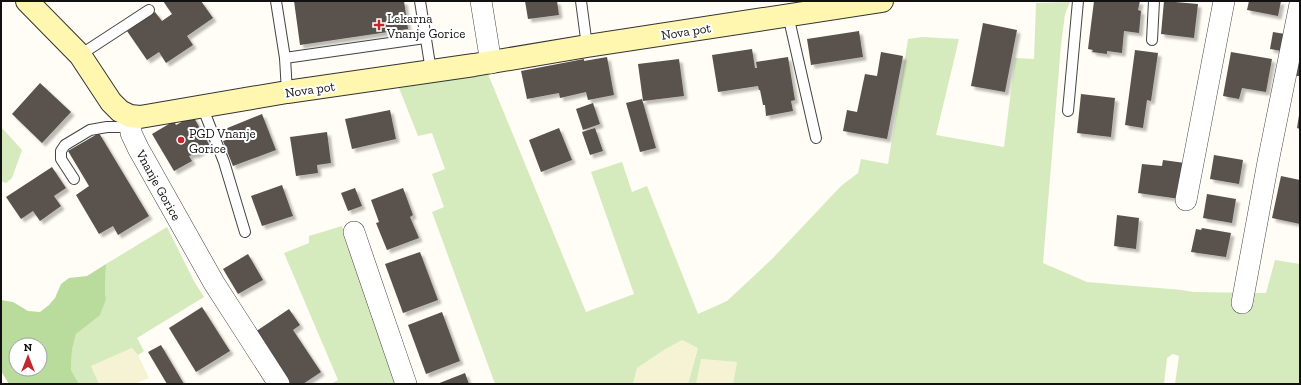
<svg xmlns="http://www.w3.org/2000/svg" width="1301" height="385" font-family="'Zilla Slab',serif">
	<defs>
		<filter id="shadow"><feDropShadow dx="3.5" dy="3.5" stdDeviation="1" flood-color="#0004"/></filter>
	</defs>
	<rect width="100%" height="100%" fill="#fffdf5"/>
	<g fill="#f6f3d4">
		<polygon points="682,340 698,347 688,384 633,384 637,368 664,350"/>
		<polygon points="132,348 138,355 149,378 135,384 99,384 91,366"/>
		<polygon points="700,359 737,362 733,384 696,384"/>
	</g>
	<g fill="#d5ebbd">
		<polygon points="1070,2 1065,14 1061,45 1043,263 1087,282 1182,290 1193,292 1266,293 1275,260 1300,264 1300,384 1175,384 1179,356 1173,354 1167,358 1164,384 733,384 737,362 701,359 696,384 688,384 698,348 682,340 664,350 637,368 633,384 495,384 432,212 444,207 432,174 445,169 432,133 418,136 399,88 488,74 586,312 634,294 591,172 622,162 632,192 647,186 698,314 727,301 773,258 841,186 858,173 861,159 888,164 908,39 922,37 959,39 936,135 1004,147 1015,58 1034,59 1036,3"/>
		<polygon points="1,127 22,150 12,178 6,183 1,181"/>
		<polygon points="342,226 397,384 331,384 338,380 284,253 309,243 309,236"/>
		<polygon points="167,227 195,283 204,297 137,338 144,351 138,355 132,348 91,366 99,384 79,384 71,370 72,350 76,334 85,326 106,299 105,292 106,264"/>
	</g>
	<path fill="#b9dc9c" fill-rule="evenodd" d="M106,264L105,292L106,299L100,315L76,334L72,350L71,370L79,384H9L1,371V300L13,302L28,311L40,312L49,305L55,298L61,284L69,278L87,276ZM16,345H40V369H16Z"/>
	<g fill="#5a524d" filter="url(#shadow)">
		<polygon points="163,1 201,1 213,18 187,36 193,45 166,63 159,52 147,60 127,31 155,12 162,21 172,14"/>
		<polygon points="294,1 404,1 408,29 300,45"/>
		<polygon points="525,1 557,1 559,15 528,19"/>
		<polygon points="1094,1 1140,1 1138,10 1141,11 1139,33 1124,31 1122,53 1107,51 1107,54 1092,52 1093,50 1088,49"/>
		<polygon points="1164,1 1198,4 1194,38 1161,34"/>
		<polygon points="1249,1 1281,1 1278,16 1247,10"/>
		<polygon points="983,23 1017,30 1005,92 971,86"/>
		<polygon points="859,31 863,57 811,65 807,39"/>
		<polygon points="1273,32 1285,34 1282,51 1270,49"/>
		<polygon points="752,49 755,68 757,68 756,62 788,57 795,100 791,101 793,111 766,116 765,105 763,105 760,90 759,90 758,86 718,92 712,55"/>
		<polygon points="1135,50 1158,53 1151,101 1147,100 1143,128 1125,125"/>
		<polygon points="881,52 903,56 887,139 843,131 847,110 857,112 865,74 877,76"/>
		<polygon points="1231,52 1272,59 1266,92 1242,88 1239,99 1223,96"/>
		<polygon points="607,57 614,95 588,100 586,92 560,98 559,93 527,99 521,71 584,59 584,61"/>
		<polygon points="679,59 684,96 643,101 638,64"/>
		<polygon points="1297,62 1300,62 1300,76 1296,76"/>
		<polygon points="40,83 71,112 42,143 12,114"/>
		<polygon points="1081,94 1115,98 1111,137 1077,133"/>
		<polygon points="642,99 656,148 640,152 626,103"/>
		<polygon points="593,103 600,124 583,130 576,109"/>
		<polygon points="390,110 396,139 352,149 345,119"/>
		<polygon points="262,114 276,150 233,166 223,141 229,139 225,129"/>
		<polygon points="1299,115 1300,115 1300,129 1297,128"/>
		<polygon points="193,116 210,146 195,155 194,154 189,156 192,161 174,171 152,134 174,121 176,125"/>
		<polygon points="559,128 572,160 541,172 529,140"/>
		<polygon points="595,128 603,151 590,155 582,132"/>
		<polygon points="327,132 331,163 317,165 318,173 296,176 290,137"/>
		<polygon points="99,133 149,216 118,235 113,226 99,234 76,195 89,186 68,151"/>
		<polygon points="1214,155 1243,160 1239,184 1210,179"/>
		<polygon points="1163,160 1185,163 1180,199 1138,193 1142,164 1162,166"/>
		<polygon points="52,167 66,188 54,196 61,206 40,221 33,211 21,219 6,197"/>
		<polygon points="1281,176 1300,180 1300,224 1272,218"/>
		<polygon points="282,185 293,216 262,226 251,196"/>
		<polygon points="355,188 362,206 348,211 341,193"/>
		<polygon points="403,188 413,215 410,217 419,238 387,250 376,223 379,222 371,200"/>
		<polygon points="1207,194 1236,199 1232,223 1203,218"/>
		<polygon points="1117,215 1139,218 1136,249 1114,246"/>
		<polygon points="1202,228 1231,233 1226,257 1191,252 1196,229 1201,230"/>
		<polygon points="420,252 438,300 403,313 385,264"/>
		<polygon points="248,254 263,280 238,294 223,269"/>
		<polygon points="202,307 230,351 196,372 169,328"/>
		<polygon points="289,309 300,325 293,330 321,372 303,384 290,384 255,332"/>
		<polygon points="442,312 460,361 426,374 408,325"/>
		<polygon points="161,345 184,384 167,384 148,352"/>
		<polygon points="465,373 469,384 437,384"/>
	</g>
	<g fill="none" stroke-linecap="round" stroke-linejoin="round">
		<defs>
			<g id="lane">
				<polyline points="276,1 285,58 287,92"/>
				<polyline points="420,1 431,71"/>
				<polyline points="581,1 587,46"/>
				<polyline points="788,15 816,138"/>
				<polyline points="1152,40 1154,1"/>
				<polyline points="80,55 149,10"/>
				<polyline points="285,58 425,38"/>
				<polyline points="202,106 224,162 245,232"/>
				<polyline points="1068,111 1078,1"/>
				<polyline points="74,179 61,159 61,151 65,145 90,130 107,127 130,127"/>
			</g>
			<g id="street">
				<polyline points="481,1 491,63"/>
				<polyline points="130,116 131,133 138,148 214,283 279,384"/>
				<polyline points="1186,200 1224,1"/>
				<polyline points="354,232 406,384"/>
				<polyline points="1242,303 1268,162 1300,4"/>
			</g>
			<polyline id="secondary" points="27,1 80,55 111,102 120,111 130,116 140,117 287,92 474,65 587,46 882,1"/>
		</defs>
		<use href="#lane" stroke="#444" stroke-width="12"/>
		<use href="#street" stroke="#444" stroke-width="22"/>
		<use href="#secondary" stroke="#333" stroke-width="24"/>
		<use href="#lane" stroke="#fff" stroke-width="10"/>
		<use href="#street" stroke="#fff" stroke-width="21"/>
		<use href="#secondary" stroke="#fff6b0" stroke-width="22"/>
	</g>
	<g fill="#c4262e" stroke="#fff" stroke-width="1.5">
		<path d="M377 19h4v4h4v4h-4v4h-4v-4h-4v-4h4z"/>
		<circle cx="181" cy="140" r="4"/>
	</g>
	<g text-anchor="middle" stroke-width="4" stroke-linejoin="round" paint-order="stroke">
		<g font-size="13" fill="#111" stroke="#fff" text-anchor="start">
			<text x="387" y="23">Lekarna<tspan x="387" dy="15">Vnanje Gorice</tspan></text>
			<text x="189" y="138">PGD Vnanje<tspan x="189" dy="15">Gorice</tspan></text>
		</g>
		<g font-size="13" fill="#111" stroke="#fff">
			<text transform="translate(686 31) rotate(-9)" y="5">Nova pot</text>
			<text transform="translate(310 89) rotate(-8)" y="5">Nova pot</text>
			<text transform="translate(159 185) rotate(61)" y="5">Vnanje Gorice</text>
		</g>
	</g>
	<rect width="1301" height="385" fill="none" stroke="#111111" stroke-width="4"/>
	<g transform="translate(28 357)"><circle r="19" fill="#ffffff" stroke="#a0a0a0"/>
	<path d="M0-3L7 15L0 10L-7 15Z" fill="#c4262e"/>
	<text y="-6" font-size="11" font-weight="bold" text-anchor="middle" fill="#111111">N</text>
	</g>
</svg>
